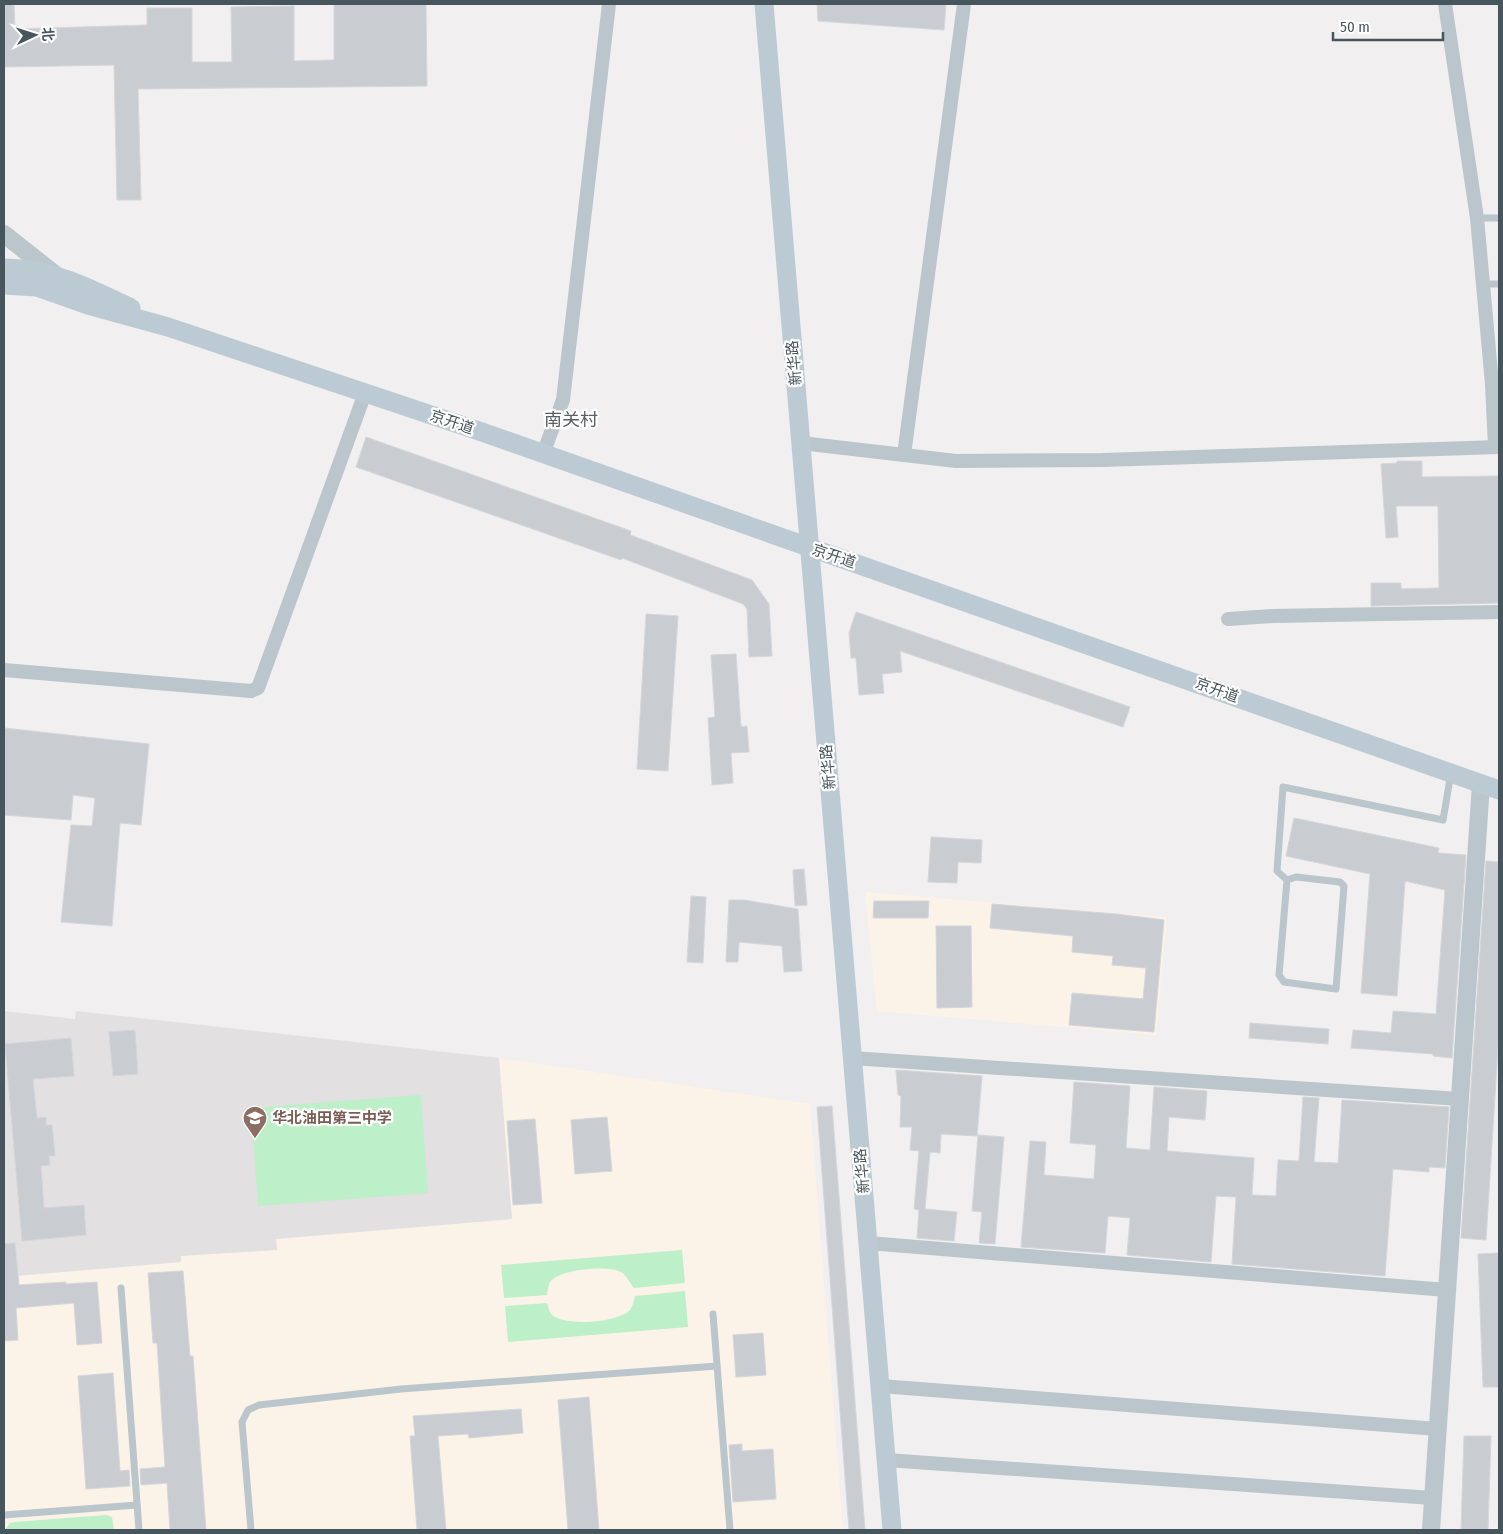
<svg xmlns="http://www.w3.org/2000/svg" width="1503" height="1534" font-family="'Fira Sans Condensed','Noto Sans SC',sans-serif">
	<rect width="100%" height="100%" fill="#f1efef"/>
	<g fill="#fcf3e8">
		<polygon points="865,892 1167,917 1156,1035 877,1011"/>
		<polygon points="499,1058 810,1104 843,1530 4,1530 4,1277 180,1262 180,1256 277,1250 276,1239 512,1219"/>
	</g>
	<polygon fill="#e2e0e1" points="4,1011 75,1019 76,1011 499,1058 512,1219 276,1239 277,1250 181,1256 181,1262 4,1277"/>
	<g fill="#bdefc8">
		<polygon points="421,1095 428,1193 258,1206 251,1108"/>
		<path d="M682,1250L685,1283L634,1288C630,1283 626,1275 621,1272C608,1265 563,1269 552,1280C548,1283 548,1290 547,1295L504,1298L501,1265Z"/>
		<path d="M685,1291L688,1327L508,1342L505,1306L547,1303C548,1306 549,1311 551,1314C563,1327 618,1323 630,1310C633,1306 634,1300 635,1296Z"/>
		<polygon points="106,1515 112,1517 114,1530 5,1530 10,1523 14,1522"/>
	</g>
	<g fill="#c9cdd1" stroke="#d3d6da">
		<polygon points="4,4 14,4 15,29 147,25 147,8 192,8 192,62 232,62 231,7 294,6 294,61 334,60 334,4 426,4 427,86 138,89 141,200 117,200 114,65 4,67"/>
		<polygon points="817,4 946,4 944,30 818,21"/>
		<polygon points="366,437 631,531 630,535 752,580 769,604 772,656 749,657 747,609 743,604 622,558 621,560 356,467"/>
		<polygon points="1397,461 1422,461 1422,477 1499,476 1499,603 1371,606 1371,583 1401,583 1401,589 1439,588 1438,506 1396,506 1398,537 1386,538 1381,464 1397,463"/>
		<polygon points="856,612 1130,707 1123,727 900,651 902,672 882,674 884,693 859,695 856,658 851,658 849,633"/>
		<polygon points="646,614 678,616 668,771 637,769"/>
		<polygon points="736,654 741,727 747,726 749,752 731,753 733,783 712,785 708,718 715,717 711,655"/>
		<polygon points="4,728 149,744 141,825 120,823 112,926 61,922 71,825 92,826 95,798 73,795 71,820 4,815"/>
		<polygon points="1294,818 1439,848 1438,853 1466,855 1452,1058 1433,1056 1433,1054 1351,1048 1353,1030 1391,1033 1393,1011 1436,1014 1445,890 1405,881 1397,996 1361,993 1370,874 1286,856"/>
		<polygon points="931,837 982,840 981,863 958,862 957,883 928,882"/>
		<polygon points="1486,861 1499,862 1499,1031 1486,1240 1461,1238"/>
		<polygon points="804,869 807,905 795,906 793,870"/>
		<polygon points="691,896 706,897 703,963 687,962"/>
		<polygon points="729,900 744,900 798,909 802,971 784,972 782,946 739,942 738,962 726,962"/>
		<polygon points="874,901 929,901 928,918 873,918"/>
		<polygon points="992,904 1117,914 1164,920 1154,1032 1069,1025 1072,993 1143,999 1146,968 1112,965 1113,956 1072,952 1073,936 990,928"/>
		<polygon points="936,926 971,926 972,1007 937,1008"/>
		<polygon points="1250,1023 1329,1029 1328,1044 1249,1038"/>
		<polygon points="135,1030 138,1074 113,1076 109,1032"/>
		<polygon points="71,1038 74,1076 33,1079 37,1118 46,1117 46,1125 52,1125 55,1156 49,1156 50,1165 41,1166 44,1208 84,1205 86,1235 22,1241 5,1044"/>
		<polygon points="896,1070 982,1076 977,1136 941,1134 940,1153 930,1152 925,1209 957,1212 954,1241 917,1238 919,1210 914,1209 919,1151 910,1150 912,1127 900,1127 901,1096 898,1095"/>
		<polygon points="1074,1082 1130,1086 1126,1148 1150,1150 1154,1087 1207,1091 1205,1120 1169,1117 1167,1151 1254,1158 1252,1195 1276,1196 1278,1160 1299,1161 1303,1097 1319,1098 1314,1162 1338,1163 1342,1100 1449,1107 1445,1168 1429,1167 1429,1172 1393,1169 1385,1276 1232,1264 1236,1197 1216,1196 1211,1262 1127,1255 1130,1218 1108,1216 1105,1253 1021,1247 1030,1141 1046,1142 1044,1175 1094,1179 1096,1145 1070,1143"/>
		<polygon points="832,1106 865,1530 849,1530 817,1107"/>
		<polygon points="607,1117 612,1171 575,1174 571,1120"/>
		<polygon points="535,1119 542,1203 513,1205 507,1121"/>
		<polygon points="978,1135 1004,1137 995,1244 979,1243 982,1212 972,1211"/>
		<polygon points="15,1243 19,1285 66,1282 66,1284 97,1282 102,1343 77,1345 74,1303 16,1308 18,1340 4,1341 4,1244"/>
		<polygon points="1499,1253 1499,1387 1483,1387 1478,1254"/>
		<polygon points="183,1271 190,1356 193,1356 206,1530 170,1530 167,1483 141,1485 140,1469 165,1467 157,1343 153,1343 148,1273"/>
		<polygon points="763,1333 766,1375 736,1377 733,1335"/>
		<polygon points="113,1373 120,1471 129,1470 130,1486 86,1489 78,1376"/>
		<polygon points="589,1397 599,1530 568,1530 558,1400"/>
		<polygon points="521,1409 523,1433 469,1438 468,1434 438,1436 446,1530 417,1530 410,1436 415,1436 413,1416"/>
		<polygon points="1464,1436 1491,1436 1488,1530 1461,1530"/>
		<polygon points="742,1444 742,1451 773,1449 776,1499 733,1502 729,1445"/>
	</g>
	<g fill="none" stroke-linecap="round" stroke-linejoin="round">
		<g stroke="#bac6cc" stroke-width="7">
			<polyline points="1477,218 1499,218"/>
			<polyline points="1483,284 1499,284"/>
			<polyline points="1287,880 1296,877 1340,882 1344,886 1336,989 1284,982 1279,975 1287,880 1277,871 1283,787 1443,820 1451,773"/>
			<polyline points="121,1288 139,1530"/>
			<polyline points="713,1314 730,1530"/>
			<polyline points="4,1515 137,1505"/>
			<polyline points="251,1530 242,1422 248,1410 259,1405 401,1389 717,1366"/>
		</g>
		<g stroke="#bac6cc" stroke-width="14">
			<polyline points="1445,4 1477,218 1492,384 1495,447"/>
			<polyline points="801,443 956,461 1103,460 1499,447"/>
			<polyline points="543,454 563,400 609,4"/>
			<polyline points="904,455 964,4"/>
			<polyline points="1228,619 1272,616 1499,612"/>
			<polyline points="4,670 251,691 258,688 365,393"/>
			<polyline points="852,1058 1460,1099"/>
			<polyline points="868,1243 1447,1290"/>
			<polyline points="880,1386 1438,1429"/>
			<polyline points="886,1460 1433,1498"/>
		</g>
		<g stroke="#bac6cc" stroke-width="18">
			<polyline points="4,234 57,276"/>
			<polyline points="1431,1530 1481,784"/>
		</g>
		<g stroke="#bccbd3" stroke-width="19">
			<polyline points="764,4 892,1530"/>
			<path d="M4,268C51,268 90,288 131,308"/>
			<polyline points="4,285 37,287 88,305 168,327 482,432 1499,790"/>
		</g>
	</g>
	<defs>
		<symbol id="school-pin" viewBox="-11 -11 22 30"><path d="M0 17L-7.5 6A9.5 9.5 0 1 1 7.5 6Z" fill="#8d6e63" stroke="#fff"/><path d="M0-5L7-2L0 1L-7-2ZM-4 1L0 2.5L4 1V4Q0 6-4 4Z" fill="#fff"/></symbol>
	</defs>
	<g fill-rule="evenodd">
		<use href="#school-pin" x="241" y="1104" width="28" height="38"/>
	</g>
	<g text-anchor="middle" stroke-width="4.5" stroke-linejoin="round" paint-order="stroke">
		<g font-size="15" fill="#47555c" stroke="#fff">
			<text transform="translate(794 363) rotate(-95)" y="5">新华路</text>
			<text transform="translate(452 422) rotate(19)" y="5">京开道</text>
			<text transform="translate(834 556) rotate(19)" y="5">京开道</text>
			<text transform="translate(1217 690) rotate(20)" y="5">京开道</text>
			<text transform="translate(828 767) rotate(-95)" y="5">新华路</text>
			<text transform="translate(862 1171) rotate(-95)" y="5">新华路</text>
		</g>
		<g font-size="15" font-weight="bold" fill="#785e54" stroke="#fff" text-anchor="start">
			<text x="272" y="1123">华北油田第三中学</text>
		</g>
		<g font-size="18" fill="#5b6064" stroke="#fff">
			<text x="571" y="426">南关村</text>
		</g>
	</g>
	<rect width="1503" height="1534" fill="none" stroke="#47555c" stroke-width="10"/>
	<g transform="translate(35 35) rotate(86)" stroke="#ffffff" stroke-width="4" paint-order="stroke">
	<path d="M0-4L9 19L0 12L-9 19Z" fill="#47555c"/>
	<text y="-8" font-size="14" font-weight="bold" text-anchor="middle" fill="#47555c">北</text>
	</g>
	<path d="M1333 32v8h110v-8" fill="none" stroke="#47555c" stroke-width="2.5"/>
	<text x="1340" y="32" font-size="15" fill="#47555c" stroke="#ffffff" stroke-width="4" paint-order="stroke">50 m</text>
</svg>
